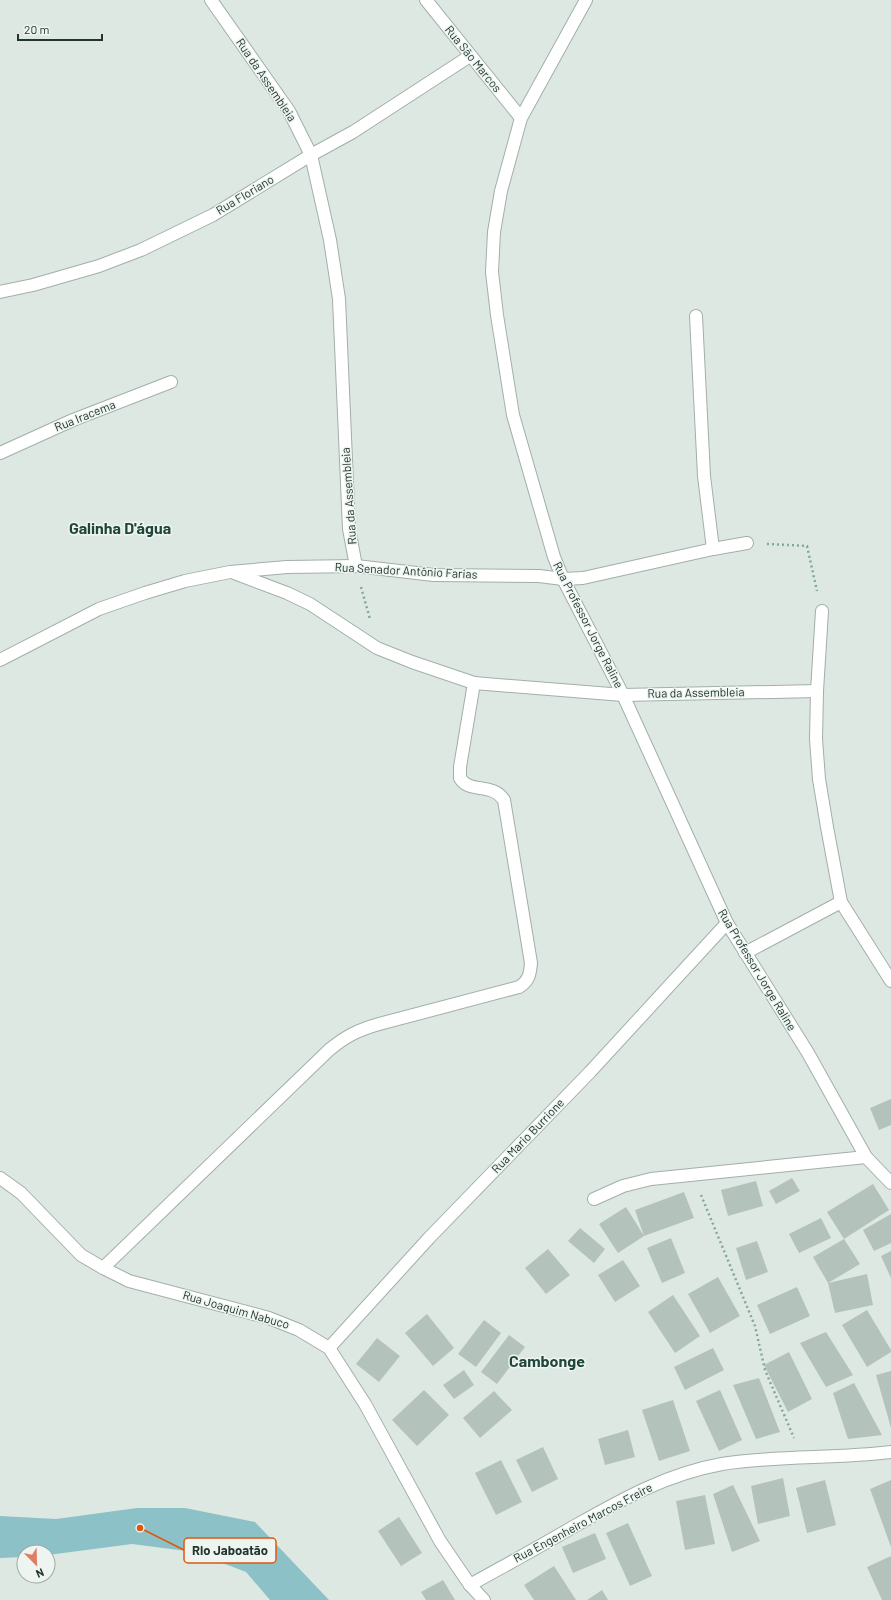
<svg xmlns="http://www.w3.org/2000/svg" width="891" height="1600" font-family="Barlow,sans-serif">
	<rect width="100%" height="100%" fill="#dee8e3"/>
	<polygon fill="#8cc1c7" points="137,1508 185,1508 255,1522 329,1600 270,1600 246,1572 194,1552 132,1544 48,1555 48,1552 24,1552 24,1557 0,1558 0,1516 56,1519"/>
	<g fill="#b4c2bc">
		<polygon points="891,1099 891,1125 879,1130 870,1108"/>
		<polygon points="792,1178 800,1191 776,1204 769,1191"/>
		<polygon points="756,1181 763,1206 728,1216 721,1190"/>
		<polygon points="873,1184 889,1210 844,1239 827,1212"/>
		<polygon points="684,1192 694,1218 644,1236 618,1253 599,1224 626,1207 644,1236 635,1210"/>
		<polygon points="891,1214 891,1243 874,1251 863,1230"/>
		<polygon points="821,1218 831,1238 799,1253 789,1234"/>
		<polygon points="580,1228 605,1249 594,1263 568,1241"/>
		<polygon points="671,1238 685,1273 662,1283 647,1248"/>
		<polygon points="844,1239 860,1264 828,1283 813,1257"/>
		<polygon points="757,1241 768,1272 746,1280 736,1248"/>
		<polygon points="548,1249 570,1275 546,1294 525,1268"/>
		<polygon points="891,1251 891,1278 881,1256"/>
		<polygon points="623,1260 640,1286 615,1302 598,1275"/>
		<polygon points="867,1274 873,1305 835,1313 828,1283"/>
		<polygon points="718,1277 740,1316 710,1333 688,1294"/>
		<polygon points="797,1287 810,1316 770,1334 757,1305"/>
		<polygon points="673,1295 700,1336 675,1353 648,1312"/>
		<polygon points="867,1310 891,1350 891,1352 867,1367 842,1325"/>
		<polygon points="427,1314 454,1348 433,1366 405,1333"/>
		<polygon points="484,1320 501,1333 476,1367 458,1354"/>
		<polygon points="826,1332 853,1375 826,1387 800,1343"/>
		<polygon points="509,1335 525,1347 497,1384 481,1372"/>
		<polygon points="377,1338 400,1356 379,1382 356,1364"/>
		<polygon points="713,1348 724,1370 685,1390 674,1367"/>
		<polygon points="789,1352 812,1399 788,1412 764,1365"/>
		<polygon points="464,1370 474,1385 454,1399 443,1385"/>
		<polygon points="891,1371 891,1428 876,1375"/>
		<polygon points="759,1378 780,1432 756,1439 733,1385"/>
		<polygon points="854,1383 882,1435 848,1439 833,1393"/>
		<polygon points="424,1390 449,1415 417,1446 392,1420"/>
		<polygon points="720,1390 742,1440 719,1451 696,1401"/>
		<polygon points="494,1391 512,1410 480,1438 463,1418"/>
		<polygon points="673,1400 690,1451 659,1461 642,1410"/>
		<polygon points="628,1430 635,1457 605,1465 598,1439"/>
		<polygon points="543,1447 558,1479 532,1492 516,1460"/>
		<polygon points="501,1460 522,1502 496,1515 475,1473"/>
		<polygon points="783,1478 790,1516 758,1524 751,1486"/>
		<polygon points="825,1480 836,1525 807,1533 796,1488"/>
		<polygon points="891,1480 891,1547 870,1489"/>
		<polygon points="733,1485 760,1541 732,1552 713,1494"/>
		<polygon points="705,1495 715,1544 685,1550 676,1501"/>
		<polygon points="399,1517 422,1553 401,1566 378,1531"/>
		<polygon points="628,1523 652,1576 630,1586 606,1533"/>
		<polygon points="595,1533 606,1559 573,1573 562,1547"/>
		<polygon points="891,1556 891,1600 882,1600 867,1567"/>
		<polygon points="554,1566 576,1600 534,1600 524,1585"/>
		<polygon points="443,1580 455,1600 426,1600 421,1592"/>
		<polygon points="602,1590 608,1600 587,1600"/>
	</g>
	<g fill="none" stroke-linecap="round" stroke-linejoin="round">
		<defs>
			<g id="street">
				<polyline points="211,0 289,111 311,155 330,240 339,299 349,529 356,566"/>
				<polyline points="426,0 521,118"/>
				<polyline points="586,0 521,118 501,191 494,232 492,272 497,315 513,415 554,557 563,579 623,695 727,923 808,1053 866,1157 891,1183"/>
				<polyline points="0,292 33,285 99,266 141,250 213,215 311,155 353,132 470,56"/>
				<polyline points="696,316 704,476 713,549"/>
				<polyline points="0,453 73,420 171,382"/>
				<polyline points="234,573 287,593 310,604 377,648 412,662 474,683 623,695 817,691"/>
				<polyline points="822,611 817,691 816,739 819,779 827,827 841,902 891,981"/>
				<polyline points="0,660 99,609 145,593 185,581 230,572 287,567 356,566 434,575 539,576 563,579 583,578 713,549 747,543"/>
				<polyline points="745,953 841,902"/>
				<polyline points="0,1178 21,1193 81,1255 103,1268 129,1281 269,1318 299,1330 329,1348 365,1404 440,1541 470,1585 484,1600"/>
				<polyline points="594,1199 623,1186 651,1179 866,1157"/>
				<path d="M103,1268L329,1050C346,1036 358,1030 379,1024L519,987C529,981 530,974 531,963L504,800C492,782 469,794 460,778V767L474,683"/>
				<polyline points="329,1348 429,1238 590,1072 727,923"/>
				<path d="M470,1585C504,1566 539,1547 573,1527C621,1500 666,1474 722,1464C778,1455 835,1459 891,1452"/>
			</g>
		</defs>
		<use href="#street" stroke="#a2afa9" stroke-width="14"/>
		<g stroke="#82a89a" stroke-width="2.5" stroke-dasharray="2 3" stroke-linecap="butt">
			<polyline points="767,544 807,546 817,591"/>
			<polyline points="361,587 370,619"/>
			<polyline points="701,1195 755,1326 765,1370 794,1438"/>
		</g>
		<use href="#street" stroke="#fff" stroke-width="12"/>
	</g>
	<g text-anchor="middle" stroke-width="3" stroke-linejoin="round" paint-order="stroke">
		<g font-size="12" fill="#22352f" stroke="#eef5f1">
			<text transform="translate(473 59) rotate(51)" y="4">Rua São Marcos</text>
			<text transform="translate(266 80) rotate(56)" y="4">Rua da Assembleia</text>
			<text transform="translate(245 195) rotate(-31)" y="4">Rua Floriano</text>
			<text transform="translate(85 416) rotate(-22)" y="4">Rua Iracema</text>
			<text transform="translate(349 496) rotate(-94)" y="4">Rua da Assembleia</text>
			<text transform="translate(406 571) rotate(3)" y="4">Rua Senador Antônio Farias</text>
			<text transform="translate(588 625) rotate(63)" y="4">Rua Professor Jorge Raline</text>
			<text transform="translate(696 693) rotate(-1)" y="4">Rua da Assembleia</text>
			<text transform="translate(757 970) rotate(59)" y="4">Rua Professor Jorge Raline</text>
			<text transform="translate(528 1136) rotate(-46)" y="4">Rua Mario Burrione</text>
			<text transform="translate(236 1310) rotate(16)" y="4">Rua Joaquim Nabuco</text>
			<text transform="translate(583 1523) rotate(-28)" y="4">Rua Engenheiro Marcos Freire</text>
		</g>
		<g font-size="16" font-weight="bold" fill="#20453a" stroke="#eef5f1">
			<text x="120" y="534">Galinha D'água</text>
			<text x="547" y="1367">Cambonge</text>
		</g>
	</g>
	<path fill="none" stroke="#de570e" stroke-width="1.5" d="M140 1528L184 1550"/>
	<circle fill="#de570e" stroke="#eef5f1" stroke-width="1.5" cx="140" cy="1528" r="4"/>
	<rect fill="#eef5f1" stroke="#de570e" stroke-width="1.5" x="184" y="1538" width="92" height="25" rx="4"/>
	<g font-size="13" text-anchor="middle" font-weight="bold" fill="#22352f">
		<text x="230" y="1555">Rio Jaboatão</text>
	</g>
	<g transform="translate(36 1564) rotate(157)"><circle r="19" fill="#eef5f1" stroke="#9ca8a3"/>
	<path d="M0-3L7 15L0 10L-7 15Z" fill="#e17d63"/>
	<text y="-6" font-size="11" font-weight="bold" text-anchor="middle" fill="#22352f">N</text>
	</g>
	<path d="M18 34v6h84v-6" fill="none" stroke="#22352f" stroke-width="2"/>
	<text x="24" y="34" font-size="12" fill="#22352f" stroke="#eef5f1" stroke-width="3" paint-order="stroke">20 m</text>
</svg>
